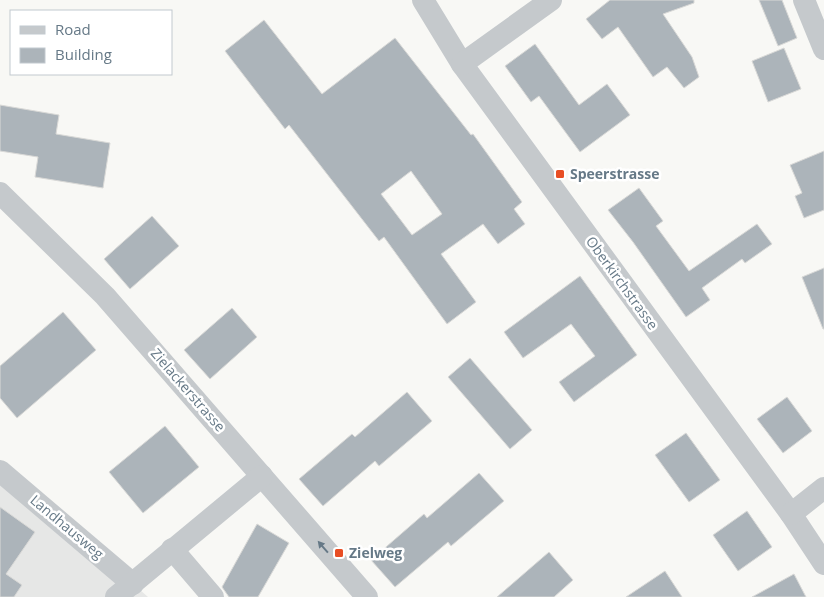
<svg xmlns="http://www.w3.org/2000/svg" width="824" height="597" font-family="'Open Sans',sans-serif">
	<rect width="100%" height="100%" fill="#f8f8f5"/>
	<polygon fill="#e6e7e6" points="0,475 132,583 148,597 0,597"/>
	<g fill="#acb4ba" stroke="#d9d9d7" fill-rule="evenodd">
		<polygon points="610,0 694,0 694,3 663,14 692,57 699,77 684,88 667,67 653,77 618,27 602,39 586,19"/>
		<polygon points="759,0 782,0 797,38 778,46"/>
		<path d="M264,20L322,94L395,38L471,135L473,134L522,202L514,209L525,224L498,244L483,224L441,254L476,302L447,324L384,237L379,241L289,125L285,129L225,51ZM411,171L442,214L412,235L381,194Z"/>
		<polygon points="535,44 579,105 607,84 630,115 580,152 539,96 531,102 505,66"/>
		<polygon points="784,48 801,89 768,102 752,61"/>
		<polygon points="0,105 59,115 56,134 110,143 103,188 35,177 38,157 0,151"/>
		<polygon points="824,151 824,210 804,218 795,196 802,193 790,165"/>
		<polygon points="639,188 663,221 656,226 689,271 757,224 772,244 745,263 742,259 702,288 710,300 686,317 633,242 608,210"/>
		<polygon points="152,216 179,246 130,289 104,259"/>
		<polygon points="824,268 824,329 823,329 802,277"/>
		<polygon points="580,276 637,355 574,402 559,382 595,356 571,324 523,358 504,332"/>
		<polygon points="232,308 257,337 210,379 184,350"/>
		<polygon points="63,312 96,350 17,418 0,398 0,366"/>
		<polygon points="470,358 532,430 510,449 448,377"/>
		<polygon points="407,392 432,421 379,466 375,461 323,506 299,479 352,434 355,437"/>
		<polygon points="787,397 812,431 783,453 757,419"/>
		<polygon points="165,426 199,467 143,513 109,472"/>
		<polygon points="686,433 720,480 689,502 655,455"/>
		<polygon points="479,473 504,501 451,546 448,542 395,587 371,560 424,514 427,518"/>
		<polygon points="0,507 35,532 6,574 22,585 14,597 0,597"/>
		<polygon points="747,511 772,547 738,571 713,535"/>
		<polygon points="257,524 289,543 258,597 229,597 222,587"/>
		<polygon points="549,552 573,580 554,597 497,597"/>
		<polygon points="665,571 682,597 626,597"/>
		<polygon points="794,574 806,597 752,597"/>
	</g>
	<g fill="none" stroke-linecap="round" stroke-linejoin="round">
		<g stroke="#c5c9cc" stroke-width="22">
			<polyline points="423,0 462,64 791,514 824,564"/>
			<polyline points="804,0 824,49"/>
			<polyline points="462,64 551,0"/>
			<polyline points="0,193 105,296 367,597"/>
			<polyline points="0,471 133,584"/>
			<polyline points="791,514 824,488"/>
			<polyline points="172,549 213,597"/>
			<polyline points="116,597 262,476"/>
		</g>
	</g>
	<defs><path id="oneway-solid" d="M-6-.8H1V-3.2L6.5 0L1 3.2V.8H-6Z" transform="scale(1.25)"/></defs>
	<use fill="#667987" href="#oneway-solid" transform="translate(323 547) rotate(-131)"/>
	<g fill="#e84e24" stroke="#fff" stroke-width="2">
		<rect x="555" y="169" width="10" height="10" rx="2.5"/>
		<rect x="334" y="548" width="10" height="10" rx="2.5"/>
	</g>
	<g text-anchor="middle" stroke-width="5" stroke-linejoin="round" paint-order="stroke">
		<g font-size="14" font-weight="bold" fill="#667987" stroke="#fff" text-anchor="start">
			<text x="570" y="179">Speerstrasse</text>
			<text x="349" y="558">Zielweg</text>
		</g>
		<g font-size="14" fill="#667987" stroke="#fff">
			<text transform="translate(622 283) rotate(54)" y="5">Oberkirchstrasse</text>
			<text transform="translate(188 390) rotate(49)" y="5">Zielackerstrasse</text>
			<text transform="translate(67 527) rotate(40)" y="5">Landhausweg</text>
		</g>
	</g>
	<rect x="10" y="10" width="162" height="65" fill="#ffffff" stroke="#c2c9cf"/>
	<rect x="20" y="26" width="25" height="8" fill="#c5c9cc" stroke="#c2c9cf"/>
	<text x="55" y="35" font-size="15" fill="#667987">Road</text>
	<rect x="20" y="48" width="25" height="15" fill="#acb4ba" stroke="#c2c9cf"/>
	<text x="55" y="60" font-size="15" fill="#667987">Building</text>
</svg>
